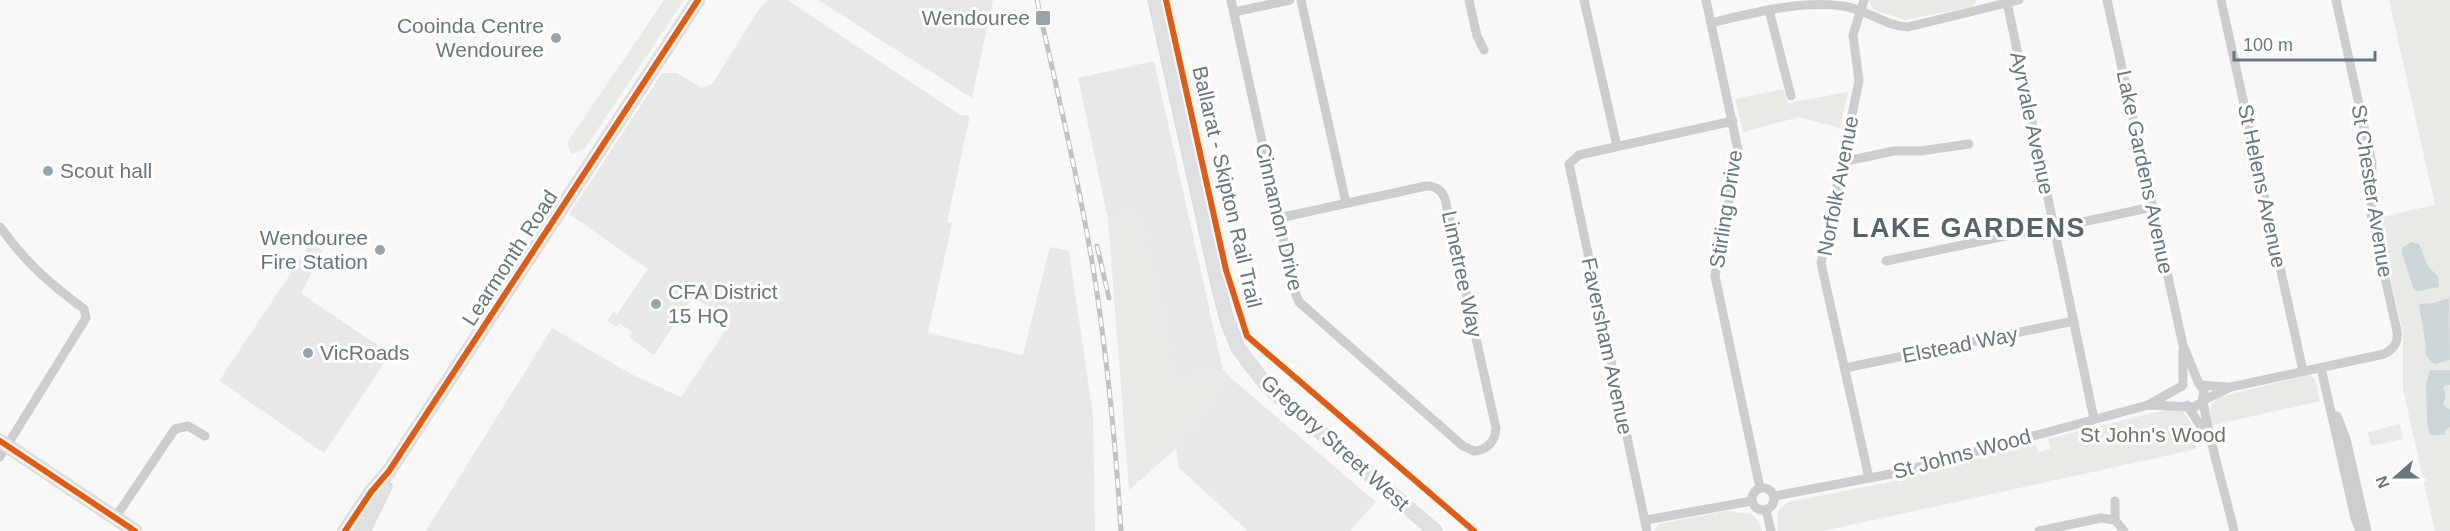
<svg xmlns="http://www.w3.org/2000/svg" width="2450" height="531" font-family="Arial,sans-serif">
	<rect width="100%" height="100%" fill="#f8f8f8"/>
	<g fill="#e7e9e8">
		<polygon points="768,0 787,0 960,115 970,116 947,222 952,223 928,333 1023,355 1050,247 1069,251 1093,415 1095,531 426,531 552,328 631,374 681,397 731,322 693,297 654,355 629,337 632,332 619,323 616,327 607,321 613,312 617,314 648,269 569,214 662,73 677,73 702,88 712,84 760,8"/>
		<polygon points="818,0 993,0 972,98"/>
		<polygon points="1154,61 1223,370 1176,380 1140,212 1108,219 1078,78"/>
		<polygon points="311,243 323,251 301,293 390,354 324,453 219,381"/>
		<polygon points="1231,378 1376,502 1350,531 1248,531 1179,468 1176,448"/>
	</g>
	<g fill="#e7eae5">
		<polygon points="664,0 684,0 585,148 572,154 567,143"/>
		<polygon points="1869,0 1977,0 1971,7 1904,20 1873,9"/>
		<polygon points="2389,0 2450,0 2450,531 2435,531 2403,389 2403,333 2377,218 2435,205"/>
		<polygon points="1783,89 1788,103 1848,92 1840,128 1799,117 1743,132 1735,99"/>
		<polygon points="1140,212 1176,380 1223,370 1231,378 1176,448 1129,490 1108,219"/>
		<path d="M2308,375L2315,379L2320,401L2213,425C2210,413 2207,405 2219,397Z"/>
		<polygon points="2165,410 2183,411 2192,425 2197,449 1823,531 1778,531 1778,511 1788,502 1890,482 2035,443 2038,452 2050,449 2048,439"/>
		<polygon points="2400,424 2403,439 2371,446 2368,432"/>
		<polygon points="1726,511 1752,514 1759,523 1762,531 1653,531 1659,524"/>
	</g>
	<g fill="#cdd5d8">
		<polygon points="2411,242 2419,244 2428,266 2438,277 2439,287 2418,291 2414,290 2402,253 2402,248"/>
		<path d="M2449,298L2450,360L2434,364C2428,358 2424,355 2426,346L2419,304L2434,303Z"/>
		<polygon points="2430,370 2450,370 2450,385 2446,385 2443,388 2446,395 2443,405 2450,410 2450,427 2445,430 2445,435 2430,435 2427,423 2426,384"/>
	</g>
	<g fill="none" stroke-linecap="round" stroke-linejoin="round">
		<defs>
			<g id="secondary">
				<polyline points="1155,0 1218,285 1227,320 1238,348 1267,386 1435,531"/>
				<polyline points="0,441 135,531"/>
				<polyline points="345,531 371,492 389,471 698,0"/>
				<polyline points="363,531 385,486"/>
			</g>
		</defs>
		<use href="#secondary" stroke="#d4d5d6" stroke-width="15"/>
		<g stroke="#cbcdce" stroke-width="9">
			<path d="M1231,0L1295,292L1299,302L1463,446L1474,451C1487,450 1495,442 1496,428L1445,199C1442,190 1436,186 1426,186L1279,218"/>
			<polyline points="1301,0 1346,203"/>
			<polyline points="1469,0 1477,36 1484,50"/>
			<polyline points="1584,0 1617,146"/>
			<polyline points="1706,0 1738,150 1715,276 1760,488"/>
			<polyline points="1864,0 1853,35 1859,81 1821,263 1869,478"/>
			<polyline points="2107,0 2183,345 2199,384 2204,391 2202,402 2195,407 2148,405"/>
			<polyline points="2221,0 2303,371"/>
			<polyline points="2007,2 2094,419"/>
			<polyline points="1769,10 1791,96"/>
			<polyline points="1234,12 1290,0"/>
			<path d="M1711,23C1753,13 1799,0 1843,6C1866,9 1885,26 1908,27L2019,0"/>
			<polyline points="1841,159 1851,160 1894,151 1920,151 1969,144"/>
			<path d="M0,227C27,264 48,282 84,309L86,318L0,457"/>
			<polyline points="2055,228 2152,207"/>
			<polyline points="1886,261 2054,226"/>
			<polyline points="2183,350 2183,385"/>
			<polyline points="1845,368 2074,321"/>
			<polyline points="2321,368 2355,518 2360,531"/>
			<polyline points="2200,385 2228,387"/>
			<path d="M2204,400L2231,387L2384,354C2394,349 2399,341 2397,331L2371,215L2372,163L2336,0"/>
			<path d="M2203,401C2210,445 2224,487 2234,531"/>
			<polyline points="2187,405 2207,436"/>
			<polyline points="2337,416 2346,439 2367,531"/>
			<circle cx="1763" cy="499" r="11"/>
			<polyline points="1775,496 1896,473 2148,405 2182,386"/>
			<polyline points="2115,501 2115,520 2124,531"/>
			<polyline points="1766,510 1771,531"/>
			<polyline points="115,518 175,429 188,426 205,436"/>
			<polyline points="1646,520 1752,501"/>
			<polyline points="1647,531 1569,164 1579,155 1733,121"/>
			<polyline points="2039,531 2101,518 2115,520"/>
		</g>
		<use href="#secondary" stroke="#dfe0e1" stroke-width="14"/>
		<defs>
			<g id="rail">
				<path d="M1037,0C1058,95 1081,190 1096,286C1108,367 1116,449 1121,531"/>
				<polyline points="1097,246 1109,298"/>
			</g>
		</defs>
		<use href="#rail" stroke="#c1c2c3" stroke-width="5"/>
		<use href="#rail" stroke="#fff" stroke-width="3" stroke-dasharray="9" stroke-linecap="butt"/>
		<defs>
			<g id="cycleway">
				<polyline points="1166,0 1226,270 1247,336 1474,531"/>
				<polyline points="0,441 135,531"/>
				<polyline points="345,531 371,492 389,471 698,0"/>
			</g>
		</defs>
		<use href="#cycleway" stroke="#fff" stroke-width="10"/>
		<use href="#cycleway" stroke="#e8590c" stroke-width="6"/>
	</g>
	<g fill="#98a4ab" stroke="#fff" stroke-width="2">
		<rect x="1035" y="10" width="16" height="16" rx="3"/>
		<circle cx="556" cy="38" r="6"/>
		<circle cx="48" cy="171" r="6"/>
		<circle cx="380" cy="250" r="6"/>
		<circle cx="656" cy="304" r="6"/>
		<circle cx="308" cy="353" r="6"/>
	</g>
	<g text-anchor="middle" stroke-width="6" stroke-linejoin="round" paint-order="stroke">
		<g font-size="21" fill="#657781" stroke="#fff" text-anchor="end">
			<text x="1030" y="25">Wendouree</text>
			<text x="544" y="33">Cooinda Centre<tspan x="544" dy="24">Wendouree</tspan></text>
			<text x="60" y="178" text-anchor="start">Scout hall</text>
			<text x="368" y="245">Wendouree<tspan x="368" dy="24">Fire Station</tspan></text>
			<text x="668" y="299" text-anchor="start">CFA District<tspan x="668" dy="24">15 HQ</tspan></text>
			<text x="320" y="360" text-anchor="start">VicRoads</text>
		</g>
		<g font-size="21" fill="#657781" stroke="#fff">
			<text transform="translate(2032 123) rotate(78)" y="7">Ayrvale Avenue</text>
			<text transform="translate(2145 172) rotate(78)" y="7">Lake Gardens Avenue</text>
			<text transform="translate(1838 186) rotate(-79)" y="7">Norfolk Avenue</text>
			<text transform="translate(2262 186) rotate(78)" y="7">St Helens Avenue</text>
			<text transform="translate(1227 187) rotate(77)" y="7">Ballarat - Skipton Rail Trail</text>
			<text transform="translate(2372 191) rotate(81)" y="7">St Chester Avenue</text>
			<text transform="translate(1726 209) rotate(-81)" y="7">Stirling Drive</text>
			<text transform="translate(1279 217) rotate(77)" y="7">Cinnamon Drive</text>
			<text transform="translate(510 258) rotate(-57)" y="7">Learmonth Road</text>
			<text transform="translate(1462 274) rotate(78)" y="7">Limetree Way</text>
			<text transform="translate(1960 345) rotate(-11)" y="7">Elstead Way</text>
			<text transform="translate(1607 346) rotate(78)" y="7">Faversham Avenue</text>
			<text transform="translate(1335 443) rotate(42)" y="7">Gregory Street West</text>
			<text transform="translate(1962 454) rotate(-15)" y="7">St Johns Wood</text>
		</g>
		<g font-size="21" fill="#697963" stroke="#fff">
			<text x="2153" y="442">St John's Wood</text>
		</g>
		<g font-size="27" font-weight="bold" letter-spacing="1.5" fill="#56646c" stroke="#fff">
			<text x="1969" y="237">LAKE GARDENS</text>
		</g>
	</g>
	<g transform="translate(2396 477) rotate(249)" stroke="#ffffff" stroke-width="4.5" paint-order="stroke">
	<path d="M0-4.5L10 22L0 15L-10 22Z" fill="#657781"/>
	<text y="-9" font-size="16" font-weight="bold" text-anchor="middle" fill="#657781">N</text>
	</g>
	<path d="M2234 51v9h141v-9" fill="none" stroke="#657781" stroke-width="3"/>
	<text x="2243" y="51" font-size="18" fill="#657781" stroke="#ffffff" stroke-width="4.5" paint-order="stroke">100 m</text>
</svg>
